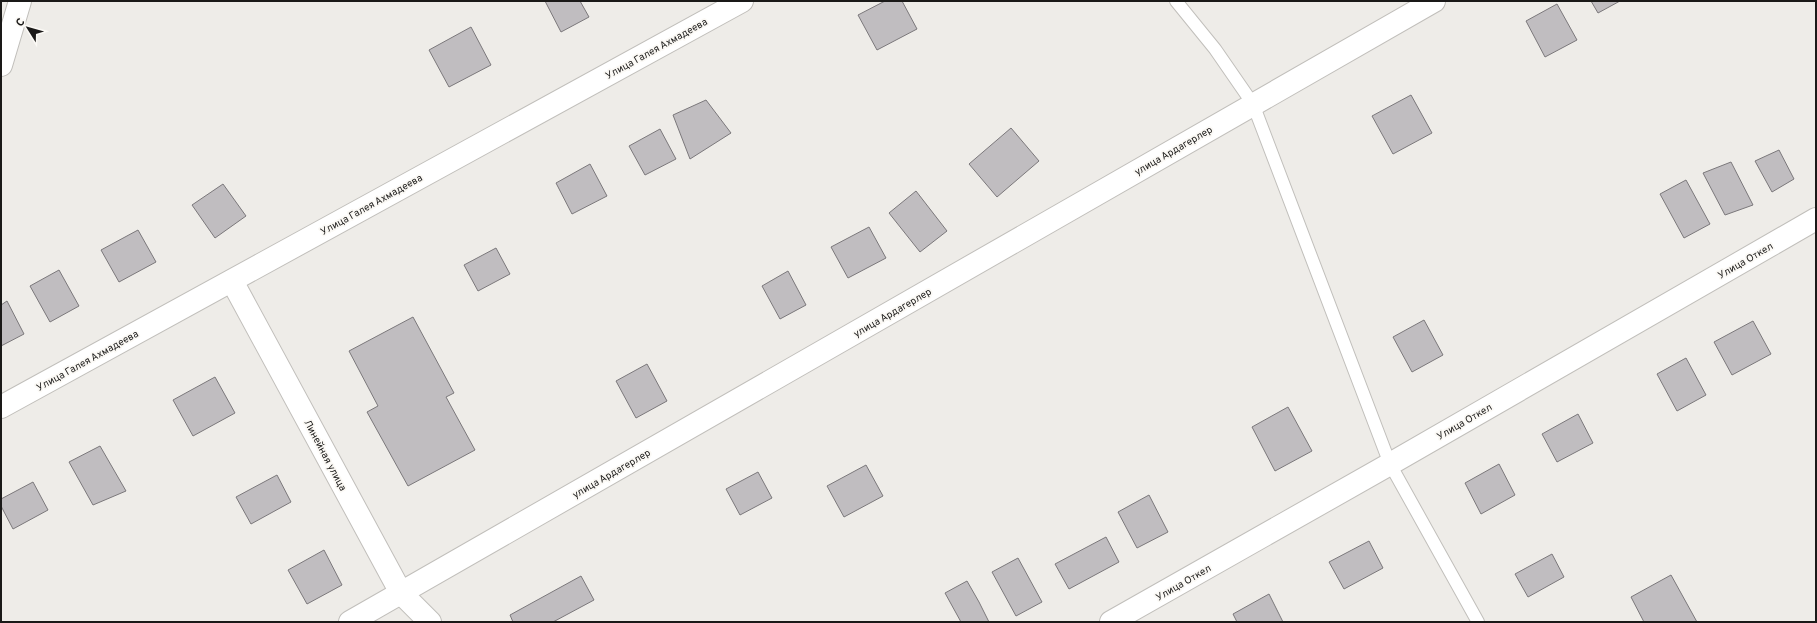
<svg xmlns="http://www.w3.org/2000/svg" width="1817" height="623" font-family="Overpass,sans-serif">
	<rect width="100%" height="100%" fill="#eeece8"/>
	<g fill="#c0bdc0" stroke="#7b787b">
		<polygon points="545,1 580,1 589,17 561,32"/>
		<polygon points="885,1 902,1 917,29 877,50 858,15"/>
		<polygon points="1591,1 1620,1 1598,13"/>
		<polygon points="1557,4 1577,40 1545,57 1526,21"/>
		<polygon points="471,27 491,65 449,87 429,50"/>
		<polygon points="1411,95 1432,133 1393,154 1372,116"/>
		<polygon points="706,100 731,133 690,159 673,115"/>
		<polygon points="1011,128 1039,161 997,197 969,164"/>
		<polygon points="660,129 676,159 645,175 629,146"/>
		<polygon points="1779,150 1794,179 1772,192 1755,161"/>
		<polygon points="1731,162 1753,205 1725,215 1703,173"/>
		<polygon points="590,164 607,196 572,214 556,183"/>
		<polygon points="1686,180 1710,224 1684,238 1660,194"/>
		<polygon points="223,184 246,216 215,238 192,205"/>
		<polygon points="916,191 947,231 920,252 889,213"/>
		<polygon points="869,227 886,258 848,278 831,247"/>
		<polygon points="138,230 156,262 119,282 101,250"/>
		<polygon points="496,248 510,274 478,291 464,265"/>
		<polygon points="59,270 79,306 50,322 30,286"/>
		<polygon points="788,271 806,305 780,319 762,286"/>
		<polygon points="7,301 24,334 1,346 1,305"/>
		<polygon points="413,317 454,393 446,397 475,450 408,486 367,412 378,406 349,351"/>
		<polygon points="1424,320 1443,355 1412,372 1393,337"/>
		<polygon points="1753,321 1771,354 1732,375 1714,342"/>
		<polygon points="1686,358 1706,395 1677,411 1657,374"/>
		<polygon points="647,364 667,401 636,418 616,381"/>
		<polygon points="215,377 235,413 193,436 173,400"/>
		<polygon points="1288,407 1312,451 1275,471 1252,427"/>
		<polygon points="1578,414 1593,443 1557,462 1542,434"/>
		<polygon points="100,446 126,491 93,505 69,462"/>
		<polygon points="1499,464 1515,495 1481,514 1465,483"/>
		<polygon points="866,465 883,496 844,517 827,486"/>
		<polygon points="758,472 772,498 740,515 726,489"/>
		<polygon points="277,475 291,502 251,524 236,497"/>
		<polygon points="33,482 48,510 13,529 1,506 1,499"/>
		<polygon points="1149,495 1168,532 1137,548 1118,512"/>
		<polygon points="1106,537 1119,562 1069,589 1055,564"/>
		<polygon points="1369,541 1383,568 1344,589 1329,562"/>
		<polygon points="324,550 342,585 307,604 288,570"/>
		<polygon points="1552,554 1564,577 1528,597 1515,574"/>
		<polygon points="1018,558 1042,602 1016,616 992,572"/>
		<polygon points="1671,575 1697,622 1644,622 1631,597"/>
		<polygon points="581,576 594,600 553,622 513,622 510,615"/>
		<polygon points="967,581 979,602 989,622 961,622 945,593"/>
		<polygon points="1269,594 1283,622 1237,622 1233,614"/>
	</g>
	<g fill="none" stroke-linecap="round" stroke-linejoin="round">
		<defs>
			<polyline id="lane" points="1176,1 1215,49 1253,104 1390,464 1478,622"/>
			<g id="street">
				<polyline points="1,65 20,1"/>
				<polyline points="232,281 401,593 430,622"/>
				<polyline points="1,407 742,1"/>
				<polyline points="350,622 1434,1"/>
				<polyline points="1111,622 1390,464 1816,219"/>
			</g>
		</defs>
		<use href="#lane" stroke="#c1bfbb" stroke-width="14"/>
		<use href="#street" stroke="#c1bfbb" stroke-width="24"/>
		<use href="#lane" stroke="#fff" stroke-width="12"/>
		<use href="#street" stroke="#fff" stroke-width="22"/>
	</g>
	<g text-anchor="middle" stroke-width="3.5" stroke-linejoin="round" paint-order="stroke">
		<g font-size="10" fill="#1a1918" stroke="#fbf9f5">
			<text transform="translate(656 48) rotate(-29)" y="4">Улица Галея Ахмадеева</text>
			<text transform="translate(1173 150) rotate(-30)" y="4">улица Ардагерлер</text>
			<text transform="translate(371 204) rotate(-29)" y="4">Улица Галея Ахмадеева</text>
			<text transform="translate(1745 260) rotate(-30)" y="4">Улица Откел</text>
			<text transform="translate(892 312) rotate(-30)" y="4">улица Ардагерлер</text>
			<text transform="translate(87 360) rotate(-29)" y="4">Улица Галея Ахмадеева</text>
			<text transform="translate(1464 421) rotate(-30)" y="4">Улица Откел</text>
			<text transform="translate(326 455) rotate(62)" y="4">Линейная улица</text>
			<text transform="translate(611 473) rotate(-30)" y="4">улица Ардагерлер</text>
			<text transform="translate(1183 582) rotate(-30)" y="4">Улица Откел</text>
		</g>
	</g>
	<rect width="1817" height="623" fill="none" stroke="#1a1918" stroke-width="4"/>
	<g transform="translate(28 28) rotate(307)" stroke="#fbf9f5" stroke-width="3" paint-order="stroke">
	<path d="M0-3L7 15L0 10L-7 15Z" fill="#1a1918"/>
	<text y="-6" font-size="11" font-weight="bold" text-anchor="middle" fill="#1a1918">С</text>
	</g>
</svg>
